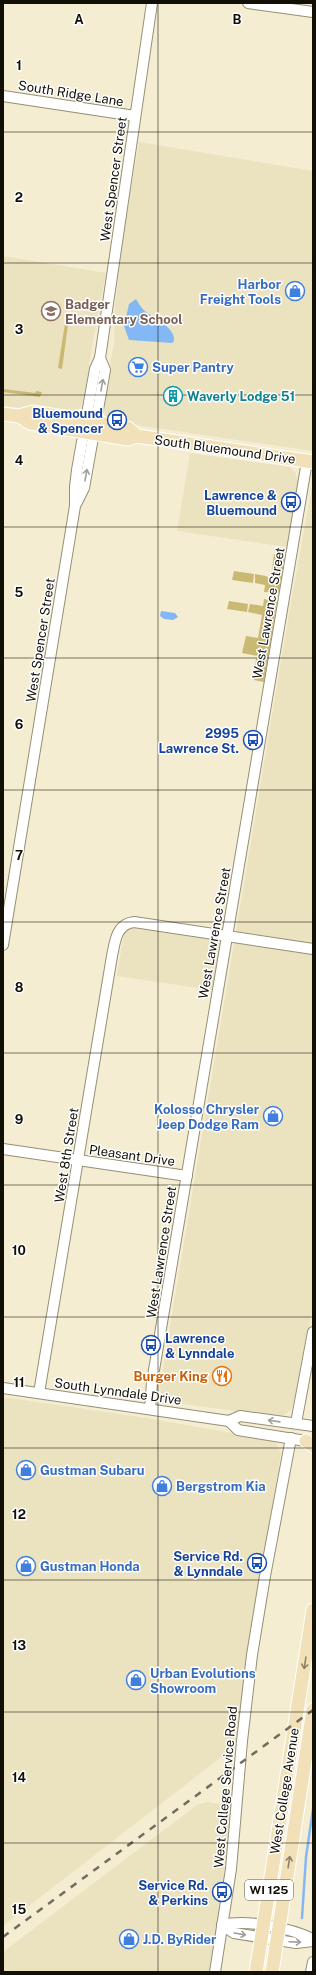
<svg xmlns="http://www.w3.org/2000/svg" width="316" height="1975" font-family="'Public Sans',sans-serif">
	<rect width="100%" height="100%" fill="#f4edd2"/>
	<g fill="#ebe2c0">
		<polygon points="139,142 313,171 313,451 115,422 106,416 102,407 114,343 114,316 122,242"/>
		<polygon points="3,256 106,273 93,341 84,399 81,407 75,412 68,414 3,406"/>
		<polygon points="190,453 290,467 295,472 298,481 287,547 177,531"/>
		<polygon points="313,481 313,1307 294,1402 291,1410 284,1415 258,1414 168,1402 161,1394 160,1386 290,608"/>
		<polygon points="127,927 214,940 220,943 212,990 117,976 124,931"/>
		<polygon points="3,1397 140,1417 271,1440 276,1443 281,1453 248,1654 242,1741 3,1926"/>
		<polygon points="208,1802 232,1806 222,1893 209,1972 3,1972 3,1952 197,1805"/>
	</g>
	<g fill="#cab973">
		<polygon points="66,317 69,317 62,369 58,368"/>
		<polygon points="3,389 35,393 36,391 42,392 40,397 3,392"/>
		<polygon points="274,554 285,555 279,593 264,592 265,585 255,583 255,574 266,576 269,578 271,577"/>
		<polygon points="234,571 254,574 253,583 232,580"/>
		<polygon points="264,599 277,602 264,682 254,680 256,659 258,656 242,653 246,636 258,638 262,615 248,612 250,604 263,606"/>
		<polygon points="229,601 248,604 247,612 227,609"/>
	</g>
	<g fill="#83b8f5">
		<path d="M136,299C139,304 142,309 146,312C156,320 175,327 174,341L172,343L129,340L124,326L129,304Z"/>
		<polygon points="161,611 175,613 178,617 173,620 164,619 160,616"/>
	</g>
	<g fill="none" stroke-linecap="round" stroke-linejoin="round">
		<polyline stroke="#83b8f5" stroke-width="2.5" points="302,1918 306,1857 313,1809"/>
		<defs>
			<g id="minor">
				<polyline points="248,3 313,12"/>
				<polyline points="3,96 135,116"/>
				<polyline points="76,504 84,488 105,370 100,358"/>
				<polyline points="3,945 75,506 75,487 77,470 95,369 100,358 152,3"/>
				<polyline points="3,1149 187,1176"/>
				<polyline points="3,1388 229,1421 240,1416 313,1426"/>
				<path d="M39,1393L112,956C115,942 116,924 134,922L313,949"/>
				<polyline points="150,1409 152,1382 307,461"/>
				<polyline points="229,1421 238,1430 312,1442"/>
				<polyline points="296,1423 313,1332"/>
				<polyline points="222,1925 234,1933 296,1943 313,1941"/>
				<path d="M222,1925C248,1919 290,1928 313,1939"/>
				<polyline points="215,1972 231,1869 242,1741 252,1655 265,1576 291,1438"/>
				<polyline points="311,1972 313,1962"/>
			</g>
			<g id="major">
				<polyline points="3,414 19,416 30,423 128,439 137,436 313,462"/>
				<polyline points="19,416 33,412 86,421 128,428 137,436"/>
				<polyline points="306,1441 313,1446"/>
				<polyline points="256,1972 313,1610"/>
				<polyline points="272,1972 313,1710"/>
			</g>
		</defs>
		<use href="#minor" stroke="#958f76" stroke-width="12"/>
		<use href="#major" stroke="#fff" stroke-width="15"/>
		<use href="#minor" stroke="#fff" stroke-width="10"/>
		<use href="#major" stroke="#f2e0b8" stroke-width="13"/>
		<polyline stroke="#716c5c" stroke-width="2.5" stroke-dasharray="7 7" stroke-linecap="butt" points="3,1937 313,1710"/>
	</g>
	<defs><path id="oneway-shaft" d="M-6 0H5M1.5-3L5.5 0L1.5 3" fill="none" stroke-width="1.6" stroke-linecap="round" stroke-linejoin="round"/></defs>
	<g stroke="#a09f9c">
		<use href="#oneway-shaft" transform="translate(102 385) rotate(-80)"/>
		<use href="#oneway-shaft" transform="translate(86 475) rotate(-80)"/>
		<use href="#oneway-shaft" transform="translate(274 1421) rotate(-172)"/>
		<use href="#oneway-shaft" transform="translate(240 1934) rotate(10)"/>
		<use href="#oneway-shaft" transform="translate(295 1942) rotate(2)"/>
	</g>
	<g stroke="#8d8268">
		<use href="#oneway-shaft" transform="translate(305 1663) rotate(99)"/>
		<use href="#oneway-shaft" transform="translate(289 1862) rotate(-81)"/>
	</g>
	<path fill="none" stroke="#120f07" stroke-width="1" stroke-opacity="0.55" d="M158,3V1972M3,132H313M3,263H313M3,395H313M3,527H313M3,658H313M3,790H313M3,922H313M3,1053H313M3,1185H313M3,1317H313M3,1448H313M3,1580H313M3,1712H313M3,1843H313"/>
	<defs>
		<symbol id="shop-ring" viewBox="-11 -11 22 22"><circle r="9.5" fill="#fff" stroke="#3f7fe0" stroke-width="1.5"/><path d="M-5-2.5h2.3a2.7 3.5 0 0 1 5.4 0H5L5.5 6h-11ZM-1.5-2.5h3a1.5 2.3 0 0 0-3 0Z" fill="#3f7fe0"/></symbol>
		<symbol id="school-ring" viewBox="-11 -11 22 22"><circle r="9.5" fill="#fff" stroke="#8d6e63" stroke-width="1.5"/><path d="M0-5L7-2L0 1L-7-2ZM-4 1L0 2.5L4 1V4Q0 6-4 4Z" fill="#8d6e63"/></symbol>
		<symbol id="supermarket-ring" viewBox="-11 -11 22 22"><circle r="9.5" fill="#fff" stroke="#3f7fe0" stroke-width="1.5"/><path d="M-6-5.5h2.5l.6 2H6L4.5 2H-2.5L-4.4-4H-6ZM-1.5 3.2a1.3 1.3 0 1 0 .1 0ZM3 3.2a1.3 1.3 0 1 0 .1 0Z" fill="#3f7fe0"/></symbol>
		<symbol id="building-ring" viewBox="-11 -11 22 22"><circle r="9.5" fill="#fff" stroke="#0f9aa8" stroke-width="1.5"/><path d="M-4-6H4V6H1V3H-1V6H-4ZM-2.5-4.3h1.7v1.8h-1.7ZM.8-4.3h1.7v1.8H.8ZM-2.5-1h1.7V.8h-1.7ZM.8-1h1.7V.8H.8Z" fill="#0f9aa8"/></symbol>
		<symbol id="bus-ring" viewBox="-11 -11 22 22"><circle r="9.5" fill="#fff" stroke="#1a4fb4" stroke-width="1.5"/><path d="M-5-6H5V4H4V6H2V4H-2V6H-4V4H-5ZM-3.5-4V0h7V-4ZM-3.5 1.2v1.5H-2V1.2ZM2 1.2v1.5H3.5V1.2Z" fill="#1a4fb4"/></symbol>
		<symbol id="restaurant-ring" viewBox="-11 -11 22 22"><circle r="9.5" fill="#fff" stroke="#e8710a" stroke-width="1.5"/><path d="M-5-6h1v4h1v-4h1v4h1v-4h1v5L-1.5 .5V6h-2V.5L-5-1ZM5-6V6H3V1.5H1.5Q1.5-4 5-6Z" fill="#e8710a"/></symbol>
	</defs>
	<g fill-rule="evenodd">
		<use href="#shop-ring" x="284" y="280" width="22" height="22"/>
		<use href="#school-ring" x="40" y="300" width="22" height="22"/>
		<use href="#supermarket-ring" x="127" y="356" width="22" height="22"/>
		<use href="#building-ring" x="162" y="385" width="22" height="22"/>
		<use href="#bus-ring" x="106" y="409" width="22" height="22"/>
		<use href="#bus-ring" x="280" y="491" width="22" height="22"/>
		<use href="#bus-ring" x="242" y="729" width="22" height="22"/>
		<use href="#shop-ring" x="262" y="1105" width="22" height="22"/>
		<use href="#bus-ring" x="140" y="1334" width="22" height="22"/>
		<use href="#restaurant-ring" x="211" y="1365" width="22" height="22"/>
		<use href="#shop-ring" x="15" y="1459" width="22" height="22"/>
		<use href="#shop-ring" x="151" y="1475" width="22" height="22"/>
		<use href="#bus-ring" x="246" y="1552" width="22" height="22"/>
		<use href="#shop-ring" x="15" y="1555" width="22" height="22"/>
		<use href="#shop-ring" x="125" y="1669" width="22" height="22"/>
		<use href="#bus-ring" x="211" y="1881" width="22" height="22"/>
		<use href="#shop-ring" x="118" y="1928" width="22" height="22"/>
	</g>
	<g text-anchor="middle" stroke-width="3" stroke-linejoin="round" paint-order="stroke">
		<rect fill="#fff" stroke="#595751" stroke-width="1" x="245" y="1880" width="48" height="20" rx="3"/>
		<g font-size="12" font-weight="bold" fill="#120f07">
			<text x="269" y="1894">WI 125</text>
		</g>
		<g font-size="13" fill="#120f07" stroke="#fff">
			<text transform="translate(71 93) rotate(9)" y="5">South Ridge Lane</text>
			<text transform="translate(113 179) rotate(-82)" y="5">West Spencer Street</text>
			<text transform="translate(225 449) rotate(8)" y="5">South Bluemound Drive</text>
			<text transform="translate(268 613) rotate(-80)" y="5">West Lawrence Street</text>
			<text transform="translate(40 640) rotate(-81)" y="5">West Spencer Street</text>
			<text transform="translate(214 933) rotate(-80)" y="5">West Lawrence Street</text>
			<text transform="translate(66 1155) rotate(-81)" y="5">West 8th Street</text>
			<text transform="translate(132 1155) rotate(8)" y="5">Pleasant Drive</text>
			<text transform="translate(161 1252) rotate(-81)" y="5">West Lawrence Street</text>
			<text transform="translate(118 1391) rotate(8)" y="5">South Lynndale Drive</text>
			<text transform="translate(225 1787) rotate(-85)" y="5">West College Service Road</text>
			<text transform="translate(284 1791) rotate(-81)" y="5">West College Avenue</text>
		</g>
		<g font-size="13" font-weight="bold" fill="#366cbe" stroke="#fff" text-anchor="start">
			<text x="281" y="289" text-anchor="end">Harbor<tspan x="281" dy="15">Freight Tools</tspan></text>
			<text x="152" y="372">Super Pantry</text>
			<text x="259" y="1114" text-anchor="end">Kolosso Chrysler<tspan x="259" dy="15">Jeep Dodge Ram</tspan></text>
			<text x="40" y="1475">Gustman Subaru</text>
			<text x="176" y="1491">Bergstrom Kia</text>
			<text x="40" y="1571">Gustman Honda</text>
			<text x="150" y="1678">Urban Evolutions<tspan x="150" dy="15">Showroom</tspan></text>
			<text x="143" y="1944">J.D. ByRider</text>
		</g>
		<g font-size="13" font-weight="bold" fill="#785e54" stroke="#fff" text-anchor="start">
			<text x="65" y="309">Badger<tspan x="65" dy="15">Elementary School</tspan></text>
		</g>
		<g font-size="13" font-weight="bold" fill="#0d838f" stroke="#fff" text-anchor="start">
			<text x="187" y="401">Waverly Lodge 51</text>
		</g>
		<g font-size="13" font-weight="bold" fill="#164399" stroke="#fff" text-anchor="end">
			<text x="103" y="418">Bluemound<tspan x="103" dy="15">&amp; Spencer</tspan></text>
			<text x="277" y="500">Lawrence &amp;<tspan x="277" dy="15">Bluemound</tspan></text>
			<text x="239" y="738">2995<tspan x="239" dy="15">Lawrence St.</tspan></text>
			<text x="165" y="1343" text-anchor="start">Lawrence<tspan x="165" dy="15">&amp; Lynndale</tspan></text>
			<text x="243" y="1561">Service Rd.<tspan x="243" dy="15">&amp; Lynndale</tspan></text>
			<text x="208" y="1890">Service Rd.<tspan x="208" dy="15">&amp; Perkins</tspan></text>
		</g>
		<g font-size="13" font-weight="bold" fill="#c56008" stroke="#fff" text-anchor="end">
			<text x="208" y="1381">Burger King</text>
		</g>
	</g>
	<g font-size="13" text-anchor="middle" font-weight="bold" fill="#120f07" stroke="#fff" stroke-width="3" stroke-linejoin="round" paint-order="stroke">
		<text x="79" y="24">A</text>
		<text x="237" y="24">B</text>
		<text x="19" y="70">1</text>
		<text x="19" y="202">2</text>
		<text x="19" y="334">3</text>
		<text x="19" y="465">4</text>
		<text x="19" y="597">5</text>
		<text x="19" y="729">6</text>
		<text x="19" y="860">7</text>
		<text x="19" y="992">8</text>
		<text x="19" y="1124">9</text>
		<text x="19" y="1255">10</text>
		<text x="19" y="1387">11</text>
		<text x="19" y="1519">12</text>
		<text x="19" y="1650">13</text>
		<text x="19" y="1782">14</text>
		<text x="19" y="1914">15</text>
	</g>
	<rect width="316" height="1975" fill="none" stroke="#120f07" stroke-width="8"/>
</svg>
